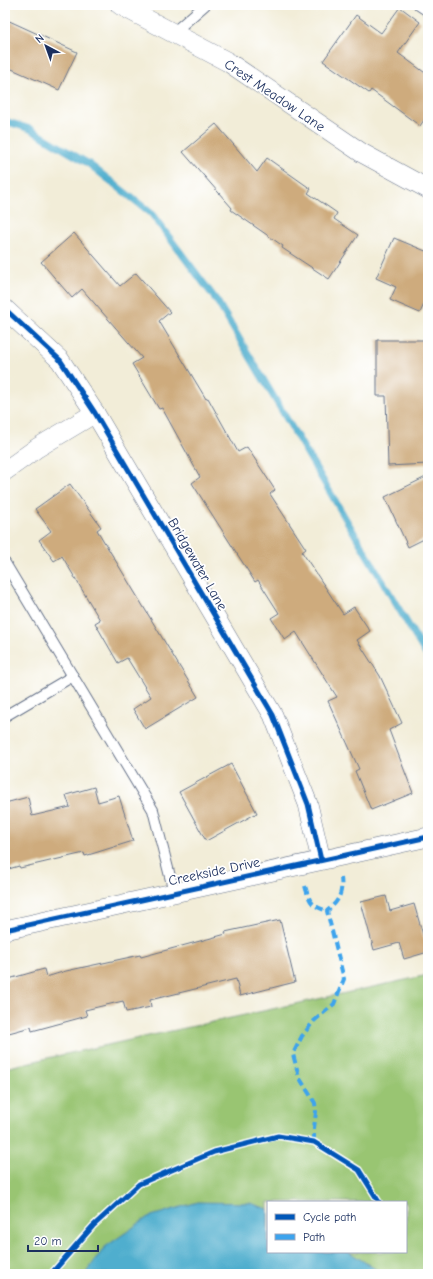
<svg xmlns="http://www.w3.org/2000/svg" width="433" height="1279" font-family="'Comic Neue',sans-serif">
	<rect width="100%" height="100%" fill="#fff"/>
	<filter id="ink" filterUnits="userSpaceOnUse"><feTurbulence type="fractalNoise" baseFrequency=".025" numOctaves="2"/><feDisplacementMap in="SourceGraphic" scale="8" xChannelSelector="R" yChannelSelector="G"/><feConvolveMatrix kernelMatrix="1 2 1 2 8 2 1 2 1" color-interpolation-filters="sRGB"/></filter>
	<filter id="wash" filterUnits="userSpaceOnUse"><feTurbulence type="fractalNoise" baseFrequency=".012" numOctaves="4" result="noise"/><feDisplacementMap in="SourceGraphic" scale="16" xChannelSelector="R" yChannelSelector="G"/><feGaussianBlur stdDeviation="0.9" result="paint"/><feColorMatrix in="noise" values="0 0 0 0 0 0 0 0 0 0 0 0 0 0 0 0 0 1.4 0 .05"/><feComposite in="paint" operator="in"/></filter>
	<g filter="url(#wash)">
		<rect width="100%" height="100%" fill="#f2edd8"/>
		<path fill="#99c572" stroke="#5a7a68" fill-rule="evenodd" d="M428,975V1274H5V1068L52,1057ZM268,1202H406V1252H268Z"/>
		<polygon fill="#50aece" stroke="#366e96" points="198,1202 250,1203 268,1209 268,1252 349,1252 383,1274 85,1274 105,1247 148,1217"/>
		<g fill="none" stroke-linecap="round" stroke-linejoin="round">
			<polyline stroke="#50aece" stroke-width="7" points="5,121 30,129 89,164 151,213 217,301 428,658"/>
		</g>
		<g id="blocks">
			<g fill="#ceab7d">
				<polygon points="400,7 420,22 398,53 428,75 428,114 420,126 371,90 369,93 323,61 356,15 381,33"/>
				<polygon points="5,19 77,52 59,90 5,66"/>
				<polygon points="216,124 257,172 267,158 311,189 308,193 337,213 334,219 358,235 329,279 282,248 283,246 231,210 232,208 183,152"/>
				<polygon points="74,233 120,286 136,273 170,312 159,321 206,399 208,398 238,452 247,447 275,490 270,494 306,549 302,552 343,614 354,607 370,631 357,640 380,676 402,723 389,730 413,793 371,810 355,771 359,769 328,701 337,697 296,632 285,640 271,618 279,613 258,580 255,582 192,483 200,477 162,408 159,409 132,364 142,358 82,289 72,298 41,262"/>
				<polygon points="394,238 428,252 428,295 420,313 390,300 396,287 376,278"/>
				<polygon points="377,340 428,340 428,366 426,366 425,410 428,410 428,464 388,466 386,396 377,396"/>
				<polygon points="428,476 428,537 408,547 385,497"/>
				<polygon points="70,484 101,527 97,530 198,697 145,729 133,709 151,697 127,658 118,663 95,623 100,620 62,556 54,561 39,540 51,531 35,509"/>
				<polygon points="231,764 257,813 206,841 179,792"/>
				<polygon points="94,787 98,802 119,796 133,841 85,856 84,853 20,868 19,866 5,870 5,803 28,797 32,816 70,807 66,795"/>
				<polygon points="386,896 390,911 414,904 428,952 404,959 399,943 374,950 361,902"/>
				<polygon points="280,920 295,982 240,996 236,979 150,1000 151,1007 126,1012 123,1001 85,1010 87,1016 32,1031 31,1027 5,1034 5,980 44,969 46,977 66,971 140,955 141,957 226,934 225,932"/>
			</g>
		</g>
	</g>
	<g filter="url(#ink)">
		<use href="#blocks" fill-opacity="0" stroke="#667289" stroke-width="1"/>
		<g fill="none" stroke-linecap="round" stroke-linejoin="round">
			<defs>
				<g id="lane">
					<polyline points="419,5 428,11"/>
					<polyline points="173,33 205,5"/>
					<polyline points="5,563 153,810 174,892"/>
					<polyline points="5,716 73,676"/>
				</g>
				<g id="street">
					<polyline points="120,5 228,62 362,153 428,189"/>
					<polyline points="5,309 60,360 95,413 273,715 308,804 321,860"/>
					<polyline points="5,471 37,448 95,413"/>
					<polyline points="5,930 428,837"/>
				</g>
			</defs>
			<use href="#lane" stroke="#667289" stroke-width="12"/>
			<use href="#street" stroke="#667289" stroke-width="20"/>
			<use href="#lane" stroke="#fff" stroke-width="10"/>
			<use href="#street" stroke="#fff" stroke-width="19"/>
			<g stroke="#3da3ed" stroke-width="4" stroke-dasharray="8 4" stroke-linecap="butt">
				<path d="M305,886C310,902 310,905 327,911"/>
				<path d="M314,1142V1128L316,1112L315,1103L299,1077L293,1054L302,1036L314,1021L334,1004L344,979L327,911C339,901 343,893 341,878"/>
			</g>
			<defs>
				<g id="cycleway">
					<polyline points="5,309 60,360 95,413 273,715 308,804 321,860"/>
					<polyline points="5,930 428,837"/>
					<polyline points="51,1274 93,1226 139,1184 214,1152 278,1136 314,1142 359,1170 379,1202"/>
				</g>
			</defs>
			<use href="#cycleway" stroke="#fff" stroke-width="8"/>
			<use href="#cycleway" stroke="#0057b8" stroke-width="5"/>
		</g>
	</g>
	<g text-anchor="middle" stroke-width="3.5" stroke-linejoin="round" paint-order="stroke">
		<g font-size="14" fill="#1b2f5e" stroke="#fff">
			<text transform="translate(275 95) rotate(34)" y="5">Crest Meadow Lane</text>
			<text transform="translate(198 564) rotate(60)" y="5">Bridgewater Lane</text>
			<text transform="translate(214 871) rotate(-12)" y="5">Creekside Drive</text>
		</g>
	</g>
	<rect width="433" height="1279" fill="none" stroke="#fff" stroke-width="20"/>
	<rect x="267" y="1201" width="140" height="52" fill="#ffffff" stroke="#a4acbf"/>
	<rect x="275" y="1214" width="20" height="6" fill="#0057b8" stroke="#a4acbf"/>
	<text x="303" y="1221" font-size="12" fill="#1b2f5e">Cycle path</text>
	<rect x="275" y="1234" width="20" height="6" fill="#3da3ed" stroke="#a4acbf"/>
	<text x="303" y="1241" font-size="12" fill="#1b2f5e">Path</text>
	<g transform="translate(46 46) rotate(319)" stroke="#ffffff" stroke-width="3" paint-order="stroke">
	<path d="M0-3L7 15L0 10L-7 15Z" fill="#1b2f5e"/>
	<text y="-6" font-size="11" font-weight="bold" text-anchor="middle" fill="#1b2f5e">N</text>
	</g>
	<path d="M28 1245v6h70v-6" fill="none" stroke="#1b2f5e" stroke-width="2"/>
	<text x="34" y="1245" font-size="12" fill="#1b2f5e" stroke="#ffffff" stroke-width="3" paint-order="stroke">20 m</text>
</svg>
